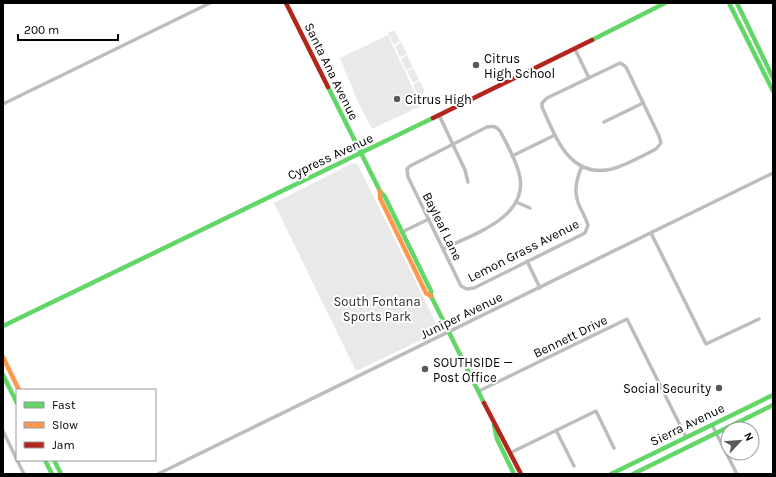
<svg xmlns="http://www.w3.org/2000/svg" width="776" height="477" font-family="Karla,sans-serif">
	<rect width="100%" height="100%" fill="#fff"/>
	<g fill="#e9e9e9">
		<polygon points="394,30 400,41 394,45 388,33"/>
		<polygon points="388,35 421,106 372,129 357,100 340,58"/>
		<polygon points="401,42 407,54 400,57 395,46"/>
		<polygon points="407,55 413,67 406,70 401,59"/>
		<polygon points="414,68 419,80 413,83 407,71"/>
		<polygon points="420,81 425,92 419,96 413,85"/>
		<polygon points="353,163 358,165 438,327 436,333 356,371 274,203"/>
	</g>
	<g fill="none" stroke-linecap="round" stroke-linejoin="round">
		<g stroke="#bdbdbd" stroke-width="3.5">
			<polyline points="575,49 589,78"/>
			<path d="M620,63L625,66L627,69L659,136L661,143L656,149C642,156 627,165 612,169C569,179 556,137 542,107V103L547,98Z"/>
			<polyline points="3,104 210,3"/>
			<polyline points="439,115 465,170 468,182"/>
			<polyline points="604,122 643,103"/>
			<polyline points="512,156 555,135"/>
			<polyline points="516,202 530,208"/>
			<polyline points="402,232 429,219"/>
			<polyline points="651,233 706,344 759,319"/>
			<path d="M443,249C473,234 531,217 519,173C515,158 507,144 500,131C496,126 493,126 487,127L410,166L407,169L408,177L461,286L467,289L474,288L585,233L588,225C586,219 583,213 580,207C573,193 576,180 582,166"/>
			<polyline points="527,261 540,288"/>
			<polyline points="479,391 627,319 686,437"/>
			<polyline points="712,425 737,474"/>
			<polyline points="556,430 574,466"/>
			<polyline points="3,431 17,460"/>
			<polyline points="510,453 596,411 614,448"/>
			<polyline points="17,460 24,474"/>
			<polyline points="158,474 773,173"/>
		</g>
		<g stroke="#63d668" stroke-width="4.5">
			<polyline points="729,3 773,91"/>
			<polyline points="737,3 773,78"/>
			<polyline points="592,40 665,3"/>
			<polyline points="328,87 380,191 385,197 431,291 431,296 484,403"/>
			<polyline points="3,326 433,118"/>
			<polyline points="3,375 17,403"/>
			<polyline points="494,425 497,439 514,474"/>
			<polyline points="45,460 52,474"/>
			<polyline points="54,460 61,474"/>
			<polyline points="611,474 773,395"/>
			<polyline points="633,474 773,405"/>
		</g>
		<g stroke="#ff974d" stroke-width="4.5">
			<polyline points="380,191 380,198 426,293 431,296"/>
			<polyline points="3,357 19,390"/>
		</g>
		<g stroke="#b3261e" stroke-width="4.5">
			<polyline points="286,3 328,87"/>
			<polyline points="433,118 592,40"/>
			<polyline points="484,403 521,474"/>
		</g>
	</g>
	<g fill="#595959" stroke="#fff" stroke-width="1.5">
		<circle cx="476" cy="65" r="4"/>
		<circle cx="397" cy="99" r="4"/>
		<circle cx="425" cy="369" r="4"/>
		<circle cx="719" cy="388" r="4"/>
	</g>
	<g text-anchor="middle" stroke-width="4" stroke-linejoin="round" paint-order="stroke">
		<g font-size="13" fill="#000" stroke="#fff" text-anchor="start">
			<text x="484" y="63">Citrus<tspan x="484" dy="15">High School</tspan></text>
			<text x="405" y="104">Citrus High</text>
			<text x="433" y="367">SOUTHSIDE —<tspan x="433" dy="15">Post Office</tspan></text>
			<text x="711" y="393" text-anchor="end">Social Security</text>
		</g>
		<g font-size="13" fill="#000" stroke="#fff">
			<text transform="translate(332 71) rotate(64)" y="5">Santa Ana Avenue</text>
			<text transform="translate(330 156) rotate(-25)" y="5">Cypress Avenue</text>
			<text transform="translate(443 226) rotate(64)" y="5">Bayleaf Lane</text>
			<text transform="translate(523 250) rotate(-27)" y="5">Lemon Grass Avenue</text>
			<text transform="translate(461 315) rotate(-26)" y="5">Juniper Avenue</text>
			<text transform="translate(570 336) rotate(-26)" y="5">Bennett Drive</text>
			<text transform="translate(687 424) rotate(-26)" y="5">Sierra Avenue</text>
		</g>
		<g font-size="13" fill="#2e2e2e" stroke="#fff">
			<text x="377" y="306">South Fontana<tspan x="377" dy="15">Sports Park</tspan></text>
		</g>
	</g>
	<rect width="776" height="477" fill="none" stroke="#000000" stroke-width="8"/>
	<rect x="16" y="389" width="140" height="72" fill="#ffffff" stroke="#999999"/>
	<rect x="24" y="402" width="20" height="6" fill="#63d668" stroke="#999999"/>
	<text x="52" y="409" font-size="12" fill="#000000">Fast</text>
	<rect x="24" y="422" width="20" height="6" fill="#ff974d" stroke="#999999"/>
	<text x="52" y="429" font-size="12" fill="#000000">Slow</text>
	<rect x="24" y="442" width="20" height="6" fill="#b3261e" stroke="#999999"/>
	<text x="52" y="449" font-size="12" fill="#000000">Jam</text>
	<g transform="translate(740 441) rotate(64)"><circle r="19" fill="#ffffff" stroke="#999999"/>
	<path d="M0-3L7 15L0 10L-7 15Z" fill="#595959"/>
	<text y="-6" font-size="11" font-weight="bold" text-anchor="middle" fill="#000000">N</text>
	</g>
	<path d="M18 34v6h100v-6" fill="none" stroke="#000000" stroke-width="2"/>
	<text x="24" y="34" font-size="12" fill="#000000" stroke="#ffffff" stroke-width="3" paint-order="stroke">200 m</text>
</svg>
